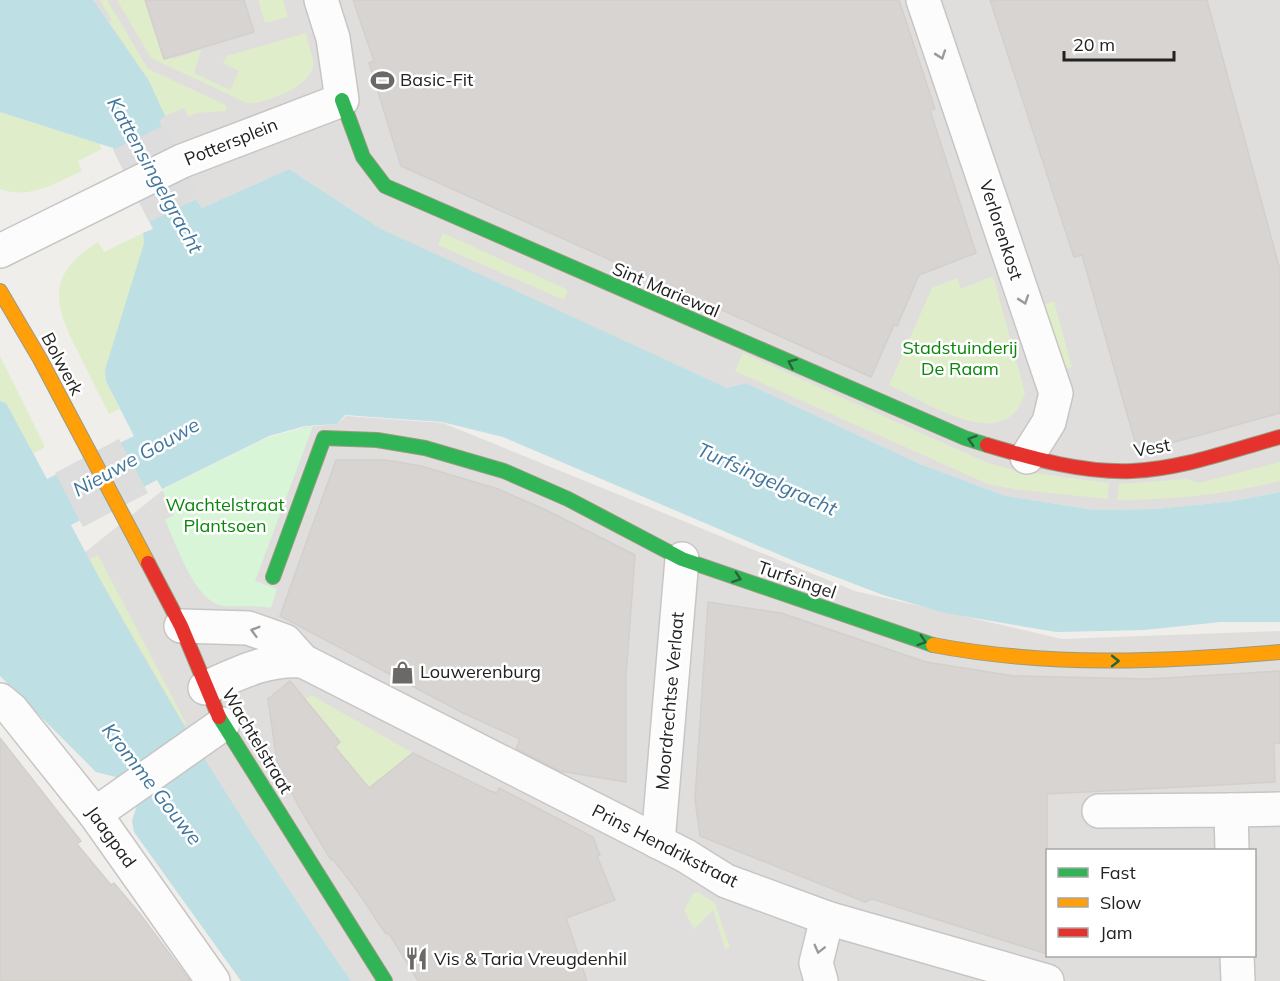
<svg xmlns="http://www.w3.org/2000/svg" width="1280" height="981" font-family="Mulish,sans-serif">
	<rect width="100%" height="100%" fill="#f0eeeb"/>
	<g fill="#dfdedc" fill-rule="evenodd">
		<polygon points="93,0 1280,0 1280,492 1234,501 1156,509 1094,510 1006,496 920,464 746,383 727,388 434,255 381,229 289,169 202,208 195,199"/>
		<path d="M346,416L443,423L855,591L1062,639L1280,631V981H311L44,585L163,490L305,427L337,424ZM1048,850H1254V956H1048Z"/>
	</g>
	<g fill="#e0edca">
		<polygon points="100,0 107,0 148,69 226,105 226,111 196,113 189,117 184,108 165,116 149,81 109,22 112,20"/>
		<path d="M117,0H155L173,59L201,50L194,73L230,90L239,71L223,63L227,56L306,33L314,63C312,70 310,75 305,80C295,90 261,105 247,103L151,58Z"/>
		<polygon points="258,0 283,0 288,17 265,23"/>
		<path d="M0,112L99,143L102,149L78,161L82,171C55,183 30,200 0,189Z"/>
		<path d="M143,233L144,243L106,381L120,409L109,414C98,393 88,372 78,352C53,303 46,275 98,242L104,252Z"/>
		<polygon points="443,233 568,290 564,300 438,245"/>
		<path d="M993,276L1025,393C1006,457 927,402 889,385L932,288L957,278L961,289Z"/>
		<polygon points="1054,301 1072,367 1062,370 1043,305"/>
		<polygon points="743,353 988,463 1019,471 1109,483 1107,499 1014,489 988,484 735,371"/>
		<polygon points="0,356 45,447 32,454 6,403 0,401"/>
		<path d="M1280,462V481C1227,494 1172,500 1117,500L1119,484L1186,479L1199,483Z"/>
		<polygon points="98,555 186,723 185,726 89,560"/>
		<polygon points="311,695 413,753 369,788 335,747 339,742 298,705"/>
		<polygon points="698,892 715,903 730,948 725,949 713,910 694,929 684,910 693,894"/>
	</g>
	<path fill="#d9f5d7" d="M313,426L255,581L277,589L271,608C254,605 240,607 224,606C195,603 176,543 165,520L174,515L162,490L269,437Z"/>
	<path fill="#bedfe3" d="M0,0H93L149,81L165,116L159,121L195,199L202,208L289,169L381,229L727,388L746,383L920,464L1006,496L1094,510L1156,509L1234,501L1280,492V622H1221L1144,630L1056,632L945,613L883,595L794,561L503,437L442,422L345,415L337,424L305,426L269,436L162,489L157,480L71,525C154,683 249,835 351,981H241L134,832L132,821L137,805L120,778L96,772L0,676V401L6,403L47,479L134,436L106,381L105,370L144,243L143,233L153,229L113,148L0,112Z"/>
	<g fill="#dedddd">
		<polygon points="165,125 199,198 149,222 113,150"/>
		<polygon points="119,439 148,493 83,527 55,473"/>
	</g>
	<g fill="#d7d4d2" stroke="#d3cfcc" stroke-width="1.5">
		<polygon points="145,0 244,0 254,32 164,59"/>
		<polygon points="353,0 899,0 935,109 930,110 976,253 919,275 897,326 894,325 871,377 401,166 369,63 374,61"/>
		<polygon points="990,0 1207,0 1280,270 1280,413 1138,452 1082,255 1074,257"/>
		<polygon points="336,460 386,460 421,466 498,489 546,510 635,555 626,676 626,782 560,771 516,749 520,739 463,713 280,616"/>
		<polygon points="708,602 781,613 926,662 1014,676 1149,679 1280,671 1280,743 1274,743 1275,782 1047,794 1047,954 872,899 865,902 700,836 695,799"/>
		<polygon points="290,681 340,742 335,747 369,788 413,753 490,791 497,793 499,788 593,837 600,855 597,856 615,900 566,918 587,981 418,981 390,935 385,933 358,892 333,859 331,860 299,807 277,762 268,699"/>
		<polygon points="0,738 81,841 77,844 111,885 114,883 140,914 190,981 0,981"/>
	</g>
	<g fill="none" stroke-linecap="round" stroke-linejoin="round">
		<defs>
			<g id="street">
				<polyline points="923,0 1056,393 1049,422 1027,457"/>
				<polyline points="0,251 182,161 342,100 333,38 321,0"/>
				<polyline points="181,626 248,628 285,641 303,661 686,856 726,881 827,918 1047,981"/>
				<path d="M205,688C237,674 267,658 303,661"/>
				<polyline points="0,700 12,710 95,814 213,981"/>
				<polyline points="1231,810 1280,809"/>
				<polyline points="1099,811 1231,810 1232,850"/>
				<polyline points="95,814 223,724"/>
				<polyline points="658,842 682,559"/>
				<polyline points="1237,956 1238,981"/>
				<polyline points="821,981 816,963 827,918"/>
			</g>
			<g id="fast">
				<polyline points="342,100 363,157 385,186 965,438 987,445"/>
				<polyline points="273,577 324,438 377,440 425,448 504,471 568,499 682,559 933,645"/>
				<polyline points="219,717 385,981"/>
			</g>
			<g id="slow">
				<polyline points="0,291 40,359 148,563"/>
				<path d="M933,645C1048,667 1163,662 1280,652"/>
			</g>
			<g id="jam">
				<path d="M987,445C1034,459 1083,473 1132,471C1182,469 1232,450 1280,437"/>
				<polyline points="148,563 181,626 219,717"/>
			</g>
		</defs>
		<use href="#street" stroke="#c7c6c5" stroke-width="36"/>
		<use href="#fast" stroke="#9b9b81" stroke-width="16"/>
		<use href="#slow" stroke="#9b9b81" stroke-width="16"/>
		<use href="#jam" stroke="#9b9b81" stroke-width="16"/>
		<use href="#street" stroke="#fdfcfc" stroke-width="33"/>
		<use href="#fast" stroke="#30b455" stroke-width="14"/>
		<use href="#slow" stroke="#ff9f0a" stroke-width="14"/>
		<use href="#jam" stroke="#e5322d" stroke-width="14"/>
	</g>
	<defs><path id="oneway-chevron" d="M-2-3.5L2.5 0L-2 3.5" fill="none" stroke-width="1.6" stroke-linecap="round" stroke-linejoin="round" transform="scale(1.5)"/></defs>
	<g stroke="#9a9a9a">
		<use href="#oneway-chevron" transform="translate(941 55) rotate(71)"/>
		<use href="#oneway-chevron" transform="translate(1024 300) rotate(71)"/>
		<use href="#oneway-chevron" transform="translate(255 631) rotate(-164)"/>
		<use href="#oneway-chevron" transform="translate(819 949) rotate(104)"/>
	</g>
	<g stroke="#286439">
		<use href="#oneway-chevron" transform="translate(792 363) rotate(-156)"/>
		<use href="#oneway-chevron" transform="translate(972 440) rotate(-162)"/>
		<use href="#oneway-chevron" transform="translate(737 578) rotate(19)"/>
		<use href="#oneway-chevron" transform="translate(922 641) rotate(18)"/>
		<use href="#oneway-chevron" transform="translate(1115 661)"/>
	</g>
	<defs>
		<symbol id="stadium-bare" viewBox="-9 -9 18 18"><path d="M0-5a6.5 5 0 1 0 0 10a6.5 5 0 1 0 0-10ZM-3.5-1.8h7v3.6h-7Z" fill="#6a6968" stroke="#fff" stroke-width="2.5" paint-order="stroke"/></symbol>
		<symbol id="shop-bare" viewBox="-9 -9 18 18"><path d="M-5-2.5h2.3a2.7 3.5 0 0 1 5.4 0H5L5.5 6h-11ZM-1.5-2.5h3a1.5 2.3 0 0 0-3 0Z" fill="#6a6968" stroke="#fff" stroke-width="2.5" paint-order="stroke"/></symbol>
		<symbol id="restaurant-bare" viewBox="-9 -9 18 18"><path d="M-5-6h1v4h1v-4h1v4h1v-4h1v5L-1.5 .5V6h-2V.5L-5-1ZM5-6V6H3V1.5H1.5Q1.5-4 5-6Z" fill="#6a6968" stroke="#fff" stroke-width="2.5" paint-order="stroke"/></symbol>
	</defs>
	<g fill-rule="evenodd">
		<use href="#stadium-bare" x="366" y="64" width="33" height="33"/>
		<use href="#shop-bare" x="386" y="656" width="33" height="33"/>
		<use href="#restaurant-bare" x="400" y="942" width="33" height="33"/>
	</g>
	<g text-anchor="middle" stroke-width="5" stroke-linejoin="round" paint-order="stroke">
		<g font-size="18" fill="#222" stroke="#fff" text-anchor="start">
			<text x="400" y="86">Basic-Fit</text>
			<text x="420" y="678">Louwerenburg</text>
			<text x="434" y="965">Vis &amp; Taria Vreugdenhil</text>
		</g>
		<g font-size="18" fill="#222" stroke="#fff">
			<text transform="translate(231 142) rotate(-22)" y="6">Pottersplein</text>
			<text transform="translate(1001 230) rotate(72)" y="6">Verlorenkost</text>
			<text transform="translate(666 290) rotate(23)" y="6">Sint Mariewal</text>
			<text transform="translate(62 364) rotate(62)" y="6">Bolwerk</text>
			<text transform="translate(1152 448) rotate(-10)" y="6">Vest</text>
			<text transform="translate(797 580) rotate(19)" y="6">Turfsingel</text>
			<text transform="translate(670 701) rotate(-85)" y="6">Moordrechtse Verlaat</text>
			<text transform="translate(257 741) rotate(59)" y="6">Wachtelstraat</text>
			<text transform="translate(111 837) rotate(54)" y="6">Jaagpad</text>
			<text transform="translate(665 846) rotate(27)" y="6">Prins Hendrikstraat</text>
		</g>
		<g font-size="18" fill="#0a860a" stroke="#fff">
			<text x="960" y="354">Stadstuinderij<tspan x="960" dy="21">De Raam</tspan></text>
			<text x="225" y="511">Wachtelstraat<tspan x="225" dy="21">Plantsoen</tspan></text>
		</g>
		<g font-size="20" font-style="italic" fill="#42779c" stroke="#fff">
			<text transform="translate(155 175) rotate(61)" y="7">Kattensingelgracht</text>
			<text transform="translate(136 457) rotate(-29)" y="7">Nieuwe Gouwe</text>
			<text transform="translate(767 479) rotate(24)" y="7">Turfsingelgracht</text>
			<text transform="translate(152 784) rotate(52)" y="7">Kromme Gouwe</text>
		</g>
	</g>
	<rect x="1046" y="849" width="210" height="108" fill="#ffffff" stroke="#a7a7a7" stroke-width="1.5"/>
	<rect x="1058" y="868" width="30" height="9" fill="#30b455" stroke="#a7a7a7" stroke-width="1.5"/>
	<text x="1100" y="879" font-size="18" fill="#222222">Fast</text>
	<rect x="1058" y="898" width="30" height="9" fill="#ff9f0a" stroke="#a7a7a7" stroke-width="1.5"/>
	<text x="1100" y="909" font-size="18" fill="#222222">Slow</text>
	<rect x="1058" y="928" width="30" height="9" fill="#e5322d" stroke="#a7a7a7" stroke-width="1.5"/>
	<text x="1100" y="939" font-size="18" fill="#222222">Jam</text>
	<path d="M1064 51v9h110v-9" fill="none" stroke="#222222" stroke-width="3"/>
	<text x="1073" y="51" font-size="18" fill="#222222" stroke="#ffffff" stroke-width="4.5" paint-order="stroke">20 m</text>
</svg>
